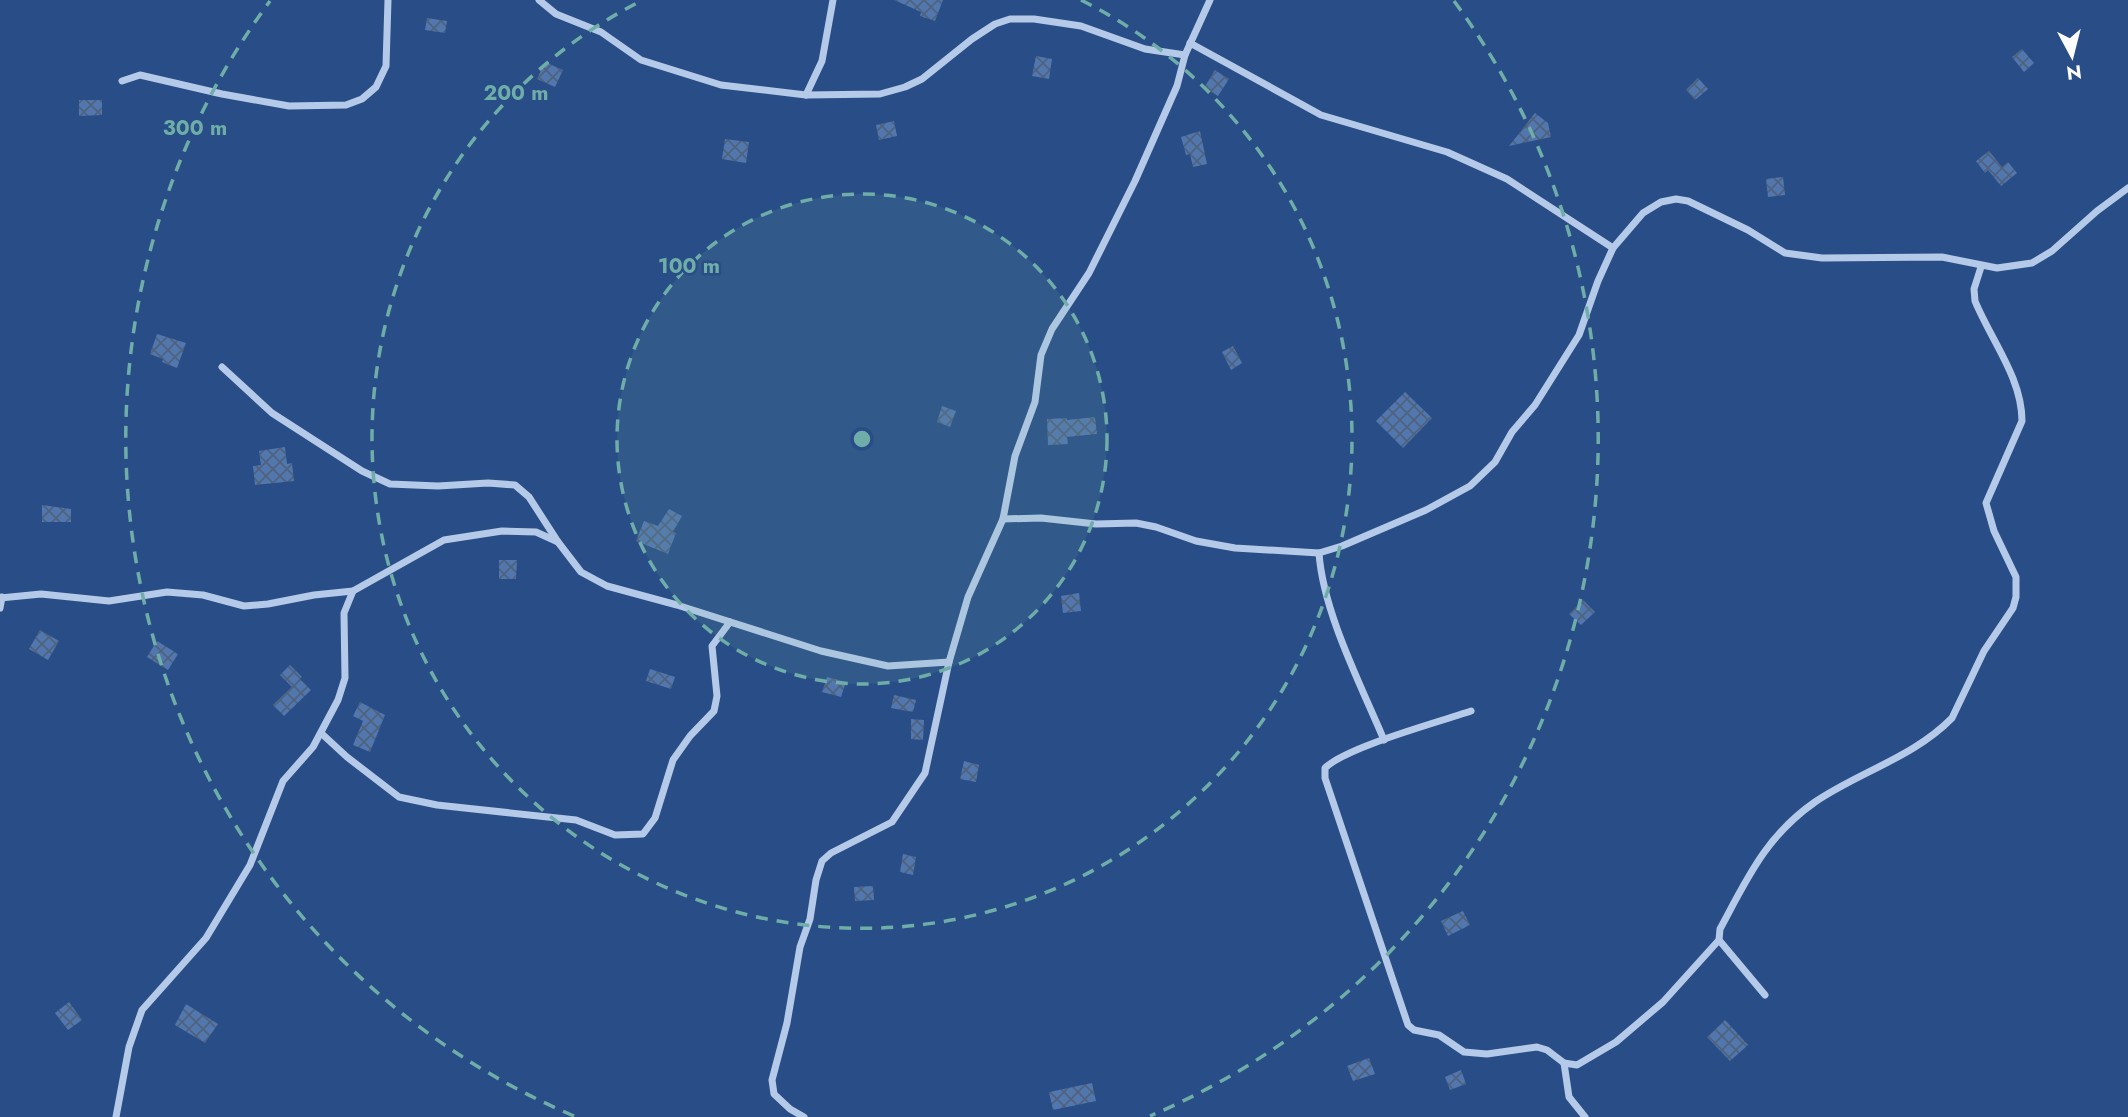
<svg xmlns="http://www.w3.org/2000/svg" width="2128" height="1117" font-family="Jost,sans-serif">
	<defs>
		<pattern id="building-cross-hatch" width="8" height="8" patternUnits="userSpaceOnUse" patternTransform="scale(1.75)"><rect width="8" height="8" fill="#5277ae"/><path d="M0 0l8 8M0 8l8-8" fill="none" stroke="#4f627d"/></pattern>
	</defs>
	<rect width="100%" height="100%" fill="#294e87"/>
	<g fill="url(#building-cross-hatch)">
		<polygon points="894,0 943,0 935,21 920,16 921,12"/>
		<polygon points="427,18 447,21 445,33 425,30"/>
		<polygon points="2022,49 2034,63 2024,72 2012,57"/>
		<polygon points="1036,56 1052,59 1049,79 1032,76"/>
		<polygon points="545,62 563,70 555,87 537,79"/>
		<polygon points="1215,70 1229,79 1218,96 1204,88"/>
		<polygon points="1698,78 1708,89 1695,100 1686,90"/>
		<polygon points="79,100 102,100 102,115 79,116"/>
		<polygon points="1535,113 1548,123 1551,137 1509,146"/>
		<polygon points="894,121 897,136 879,140 876,125"/>
		<polygon points="1200,131 1207,164 1193,167 1190,154 1186,155 1181,137"/>
		<polygon points="725,139 749,142 746,163 722,159"/>
		<polygon points="1989,151 2002,167 2008,162 2017,173 2001,186 1988,170 1985,173 1976,161"/>
		<polygon points="1783,177 1785,195 1768,197 1766,179"/>
		<polygon points="157,334 186,343 177,368 162,362 163,359 150,354"/>
		<polygon points="1233,346 1242,363 1231,370 1222,352"/>
		<polygon points="1405,392 1432,418 1403,448 1376,421"/>
		<polygon points="942,406 956,411 950,427 937,422"/>
		<polygon points="1095,417 1097,434 1067,437 1068,444 1048,445 1047,419 1067,418 1067,420"/>
		<polygon points="285,447 287,464 292,463 294,481 255,485 253,466 261,465 259,451"/>
		<polygon points="42,505 71,509 71,522 42,522"/>
		<polygon points="669,509 682,516 673,532 676,533 668,554 636,541 644,521 658,526"/>
		<polygon points="499,560 517,560 516,579 499,579"/>
		<polygon points="1079,593 1081,611 1063,613 1061,596"/>
		<polygon points="1583,600 1595,612 1581,625 1569,614"/>
		<polygon points="40,630 59,641 48,660 29,649"/>
		<polygon points="157,641 178,654 168,670 147,657"/>
		<polygon points="290,665 302,677 292,687 280,675"/>
		<polygon points="650,669 675,677 671,689 646,681"/>
		<polygon points="827,677 846,682 841,697 822,692"/>
		<polygon points="300,679 311,690 284,716 273,705"/>
		<polygon points="894,695 916,700 913,712 891,708"/>
		<polygon points="360,702 385,715 370,752 353,745 363,721 353,716"/>
		<polygon points="911,719 924,720 923,740 911,739"/>
		<polygon points="964,761 979,765 976,782 960,779"/>
		<polygon points="903,854 916,857 913,875 900,872"/>
		<polygon points="873,886 874,900 855,901 854,887"/>
		<polygon points="1463,911 1470,925 1448,936 1441,921"/>
		<polygon points="69,1002 82,1020 68,1030 55,1013"/>
		<polygon points="186,1004 218,1024 205,1043 175,1025"/>
		<polygon points="1725,1020 1748,1045 1730,1061 1707,1037"/>
		<polygon points="1369,1058 1375,1074 1353,1081 1347,1066"/>
		<polygon points="1461,1070 1466,1084 1450,1090 1445,1077"/>
		<polygon points="1092,1083 1096,1101 1053,1110 1049,1092"/>
	</g>
	<g fill="none" stroke-linecap="round" stroke-linejoin="round">
		<g stroke="#b5cae8" stroke-width="7">
			<polyline points="539,0 556,14 601,32 641,60 721,85 806,95 880,94 905,87 922,79 972,39 995,24 1010,19 1034,19 1081,26 1145,49 1185,55"/>
			<polyline points="1190,43 1321,115 1447,152 1507,179 1613,248"/>
			<polyline points="122,81 140,75 222,94 289,106 346,105 362,99 376,87 386,66 388,0"/>
			<polyline points="806,95 822,61 833,0"/>
			<polyline points="222,367 272,413 362,471 390,484 438,486 488,483 515,485 529,497 558,542"/>
			<polyline points="1003,519 1041,518 1096,524 1136,523 1156,527 1196,541 1235,548 1319,553 1342,546 1426,510 1470,486 1495,462 1512,432 1535,405 1579,335 1598,281 1613,248 1643,213 1661,202 1676,199 1688,201 1748,230 1785,253 1822,258 1942,257 1997,268 2032,263 2052,251 2097,211 2128,188"/>
			<path d="M1319,553C1323,612 1361,685 1384,740"/>
			<polyline points="0,598 41,594 109,601 167,592 203,595 244,606 268,604 314,595 353,591 444,540 502,531 536,532 558,542 581,572 607,586 677,605 821,651 888,666 949,662"/>
			<polyline points="0,608 2,597"/>
			<path d="M1471,711C1439,722 1346,747 1325,768V778L1408,1025L1414,1030L1439,1035L1464,1052L1487,1054L1537,1047L1547,1050L1564,1063L1577,1065L1616,1042L1663,1002L1719,940"/>
			<polyline points="321,733 347,757 399,797 437,805 576,820 615,835 643,834 655,818 673,760 690,736 714,711 717,696 712,646 730,622"/>
			<path d="M1765,995L1719,940L1720,929C1747,879 1766,836 1815,802C1859,772 1914,757 1952,718L1984,651L2013,608L2016,597V577L1994,531L1986,503L2022,421C2022,378 1991,340 1975,301L1974,289L1981,267"/>
			<polyline points="1564,1063 1569,1097 1585,1117"/>
			<polyline points="116,1117 129,1047 142,1010 206,938 250,865 283,781 313,747 338,700 345,678 344,613 353,591"/>
			<polyline points="804,1117 790,1109 774,1094 772,1080 787,1023 800,947 810,919 816,880 822,861 831,853 892,822 925,773 949,662 968,597 1003,519 1015,456 1035,402 1041,355 1052,329 1089,273 1135,181 1177,86 1185,55 1210,0"/>
		</g>
	</g>
	<circle cx="862" cy="439" r="245" fill="#6fada8" fill-opacity=".12"/>
	<g fill="none" stroke="#6fada8" stroke-width="3.5" stroke-dasharray="12 9">
		<circle cx="862" cy="439" r="245"/>
		<path d="M1081 0A490 490 0 1 1 643 0"/>
		<path d="M574 1116A736 736 0 0 1 270 1M1454 1A736 736 0 0 1 1150 1116"/>
	</g>
	<circle cx="862" cy="439" r="10" fill="#6fada8" stroke="#294e87" stroke-width="3.5"/>
	<g font-size="21" text-anchor="middle" font-weight="bold" fill="#6fada8" stroke="#294e87" stroke-width="5" stroke-linejoin="round" paint-order="stroke">
		<text x="516" y="100">200 m</text>
		<text x="195" y="135">300 m</text>
		<text x="689" y="273">100 m</text>
	</g>
	<g transform="translate(2072 56) rotate(173)" stroke="#294e87" stroke-width="5" paint-order="stroke">
	<path d="M0-5L12 26L0 18L-12 26Z" fill="#ffffff"/>
	<text y="-10" font-size="19" font-weight="bold" text-anchor="middle" fill="#ffffff">N</text>
	</g>
</svg>
